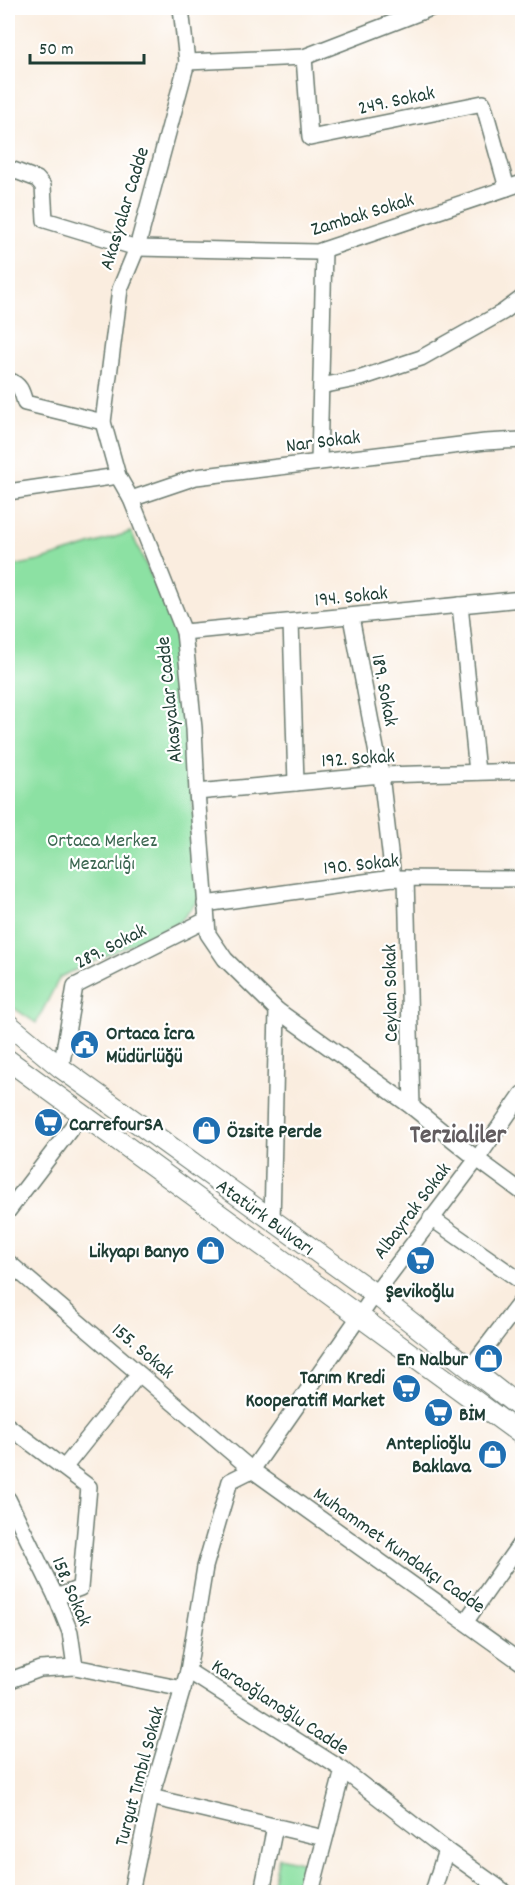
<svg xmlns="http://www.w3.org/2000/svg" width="530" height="1900" font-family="Dekko,sans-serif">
	<rect width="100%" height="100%" fill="#fff"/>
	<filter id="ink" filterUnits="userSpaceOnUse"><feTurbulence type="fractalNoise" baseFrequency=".0167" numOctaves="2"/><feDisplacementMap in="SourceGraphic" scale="12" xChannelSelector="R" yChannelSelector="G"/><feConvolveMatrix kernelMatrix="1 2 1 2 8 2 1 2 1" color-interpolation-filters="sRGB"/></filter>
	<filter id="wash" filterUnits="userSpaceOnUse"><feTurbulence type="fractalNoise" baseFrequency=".008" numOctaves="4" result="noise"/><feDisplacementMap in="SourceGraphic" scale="24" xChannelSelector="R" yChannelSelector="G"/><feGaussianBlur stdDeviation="1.35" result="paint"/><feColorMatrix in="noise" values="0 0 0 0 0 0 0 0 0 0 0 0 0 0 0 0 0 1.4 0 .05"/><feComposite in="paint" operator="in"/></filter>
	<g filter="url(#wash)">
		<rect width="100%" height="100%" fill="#faeddf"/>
		<g fill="#8ce1a3" stroke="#568f6c" stroke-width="1.5">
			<polygon points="131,532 176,630 197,851 204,893 180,922 60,977 36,1023 8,1004 8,567 39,561"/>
			<polygon points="279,1857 305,1863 298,1892 271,1892"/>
		</g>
	</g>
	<g filter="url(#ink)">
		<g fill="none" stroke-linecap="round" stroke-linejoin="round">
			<defs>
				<g id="minor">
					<polyline points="181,8 187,62 137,248 120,289 103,422 118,476 131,499 184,632 194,728 197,792 208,934 225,959 277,1010 412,1107 477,1159 522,1192"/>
					<polyline points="304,57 310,138 483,103 507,188"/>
					<polyline points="187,62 304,57 431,8"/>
					<polyline points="8,168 37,179 43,186 45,220 137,248 317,252 522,183"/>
					<path d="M8,380C20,384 22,391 25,403L103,422"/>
					<polyline points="321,386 361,378 421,358 503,312 522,298"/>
					<polyline points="319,462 324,250"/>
					<polyline points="8,492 118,476"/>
					<polyline points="131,499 196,477 485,442 522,440"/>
					<polyline points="460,605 477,772"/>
					<polyline points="351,617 381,775 393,878"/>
					<polyline points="291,622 296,783"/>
					<polyline points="184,632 522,599"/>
					<polyline points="197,792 381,775 522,771"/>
					<polyline points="406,878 412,1107"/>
					<polyline points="205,904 393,878 522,879"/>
					<polyline points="61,1068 75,986 206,920"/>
					<polyline points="8,1211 82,1114"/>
					<polyline points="431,1218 522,1282"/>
					<polyline points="272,1221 277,1010"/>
					<polyline points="8,1262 252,1470 522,1663"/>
					<polyline points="470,1368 522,1300"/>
					<polyline points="8,1426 89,1487 80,1588 56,1597"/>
					<polyline points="64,1468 139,1374"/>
					<polyline points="8,1499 56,1597 70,1632 75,1667 183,1689"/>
					<polyline points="466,1621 522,1541"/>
					<polyline points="188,1671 343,1770 446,1850 505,1892"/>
					<polyline points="8,1681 40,1669 75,1667"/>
					<polyline points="151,1797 324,1838"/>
					<polyline points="131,1892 151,1797 188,1671 205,1567 230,1481 252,1470 375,1294 477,1159 522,1094"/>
					<polyline points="262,1892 275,1826"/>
					<polyline points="311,1892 343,1770"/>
					<polyline points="433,1892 446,1850"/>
				</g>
				<g id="major">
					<polyline points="8,1024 61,1068 375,1294 522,1409"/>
					<polyline points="8,1060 522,1435"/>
				</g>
			</defs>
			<use href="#minor" stroke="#6c7b70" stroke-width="18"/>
			<use href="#major" stroke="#6c7b70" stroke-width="22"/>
			<use href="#minor" stroke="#fff" stroke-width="15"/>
			<use href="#major" stroke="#fff" stroke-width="20"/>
		</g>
	</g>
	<defs>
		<symbol id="civic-disc" viewBox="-11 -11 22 22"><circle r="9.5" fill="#1f6fb2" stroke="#fff"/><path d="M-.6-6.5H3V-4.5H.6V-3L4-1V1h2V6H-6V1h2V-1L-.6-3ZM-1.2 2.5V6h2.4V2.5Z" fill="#fff"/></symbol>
		<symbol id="supermarket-disc" viewBox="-11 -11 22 22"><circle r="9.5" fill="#1f6fb2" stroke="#fff"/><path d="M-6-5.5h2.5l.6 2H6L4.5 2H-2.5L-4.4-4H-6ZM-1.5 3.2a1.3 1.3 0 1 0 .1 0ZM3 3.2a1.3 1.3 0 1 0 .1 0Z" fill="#fff"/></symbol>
		<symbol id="shop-disc" viewBox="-11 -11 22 22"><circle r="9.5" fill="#1f6fb2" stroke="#fff"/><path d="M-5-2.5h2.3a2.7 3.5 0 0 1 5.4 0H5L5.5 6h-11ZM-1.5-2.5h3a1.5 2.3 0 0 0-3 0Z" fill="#fff"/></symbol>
	</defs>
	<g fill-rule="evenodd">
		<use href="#civic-disc" x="68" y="1028" width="33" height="33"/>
		<use href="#supermarket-disc" x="32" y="1106" width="33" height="33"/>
		<use href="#shop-disc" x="190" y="1114" width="33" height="33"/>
		<use href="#shop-disc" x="194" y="1234" width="33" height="33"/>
		<use href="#supermarket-disc" x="404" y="1244" width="33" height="33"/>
		<use href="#shop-disc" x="472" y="1342" width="33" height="33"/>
		<use href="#supermarket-disc" x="390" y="1372" width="33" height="33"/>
		<use href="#supermarket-disc" x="422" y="1396" width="33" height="33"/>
		<use href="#shop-disc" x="476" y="1438" width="33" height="33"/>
	</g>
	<g text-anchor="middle" stroke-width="4.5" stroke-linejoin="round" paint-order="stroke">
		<g font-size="20" fill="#1f3d34" stroke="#fff">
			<text transform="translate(396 99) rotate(-12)" y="7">249. Sokak</text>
			<text transform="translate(123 208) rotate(-73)" y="7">Akasyalar Cadde</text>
			<text transform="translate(362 213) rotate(-17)" y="7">Zambak Sokak</text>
			<text transform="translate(323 440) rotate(-7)" y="7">Nar Sokak</text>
			<text transform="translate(351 595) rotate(-6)" y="7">194. Sokak</text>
			<text transform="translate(386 690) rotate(79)" y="7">189. Sokak</text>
			<text transform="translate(168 700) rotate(-96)" y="7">Akasyalar Cadde</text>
			<text transform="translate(358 757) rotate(-4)" y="7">192. Sokak</text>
			<text transform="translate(361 863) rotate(-6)" y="7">190. Sokak</text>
			<text transform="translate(110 945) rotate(-27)" y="7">289. Sokak</text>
			<text transform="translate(389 993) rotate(-91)" y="7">Ceylan Sokak</text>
			<text transform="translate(411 1210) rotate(-53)" y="7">Albayrak Sokak</text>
			<text transform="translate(266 1216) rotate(36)" y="7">Atatürk Bulvarı</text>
			<text transform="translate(144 1350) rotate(40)" y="7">155. Sokak</text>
			<text transform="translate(400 1549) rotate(35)" y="7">Muhammet Kundakçı Cadde</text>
			<text transform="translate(73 1591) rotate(67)" y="7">158. Sokak</text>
			<text transform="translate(281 1706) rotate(33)" y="7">Karaoğlanoğlu Cadde</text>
			<text transform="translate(138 1776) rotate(-75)" y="7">Turgut Tımbıl Sokak</text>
		</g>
		<g font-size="20" fill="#3a6650" stroke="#fff">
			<text x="102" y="846">Ortaca Merkez<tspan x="102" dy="23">Mezarlığı</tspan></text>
		</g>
		<g font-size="20" font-weight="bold" fill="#1f3d34" stroke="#fff" text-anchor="start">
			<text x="106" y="1039">Ortaca İcra<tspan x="106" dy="23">Müdürlüğü</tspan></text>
			<text x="69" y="1130">CarrefourSA</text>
			<text x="227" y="1137">Özsite Perde</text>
			<text x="189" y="1257" text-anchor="end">Likyapı Banyo</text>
			<text x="420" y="1297" text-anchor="middle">Şevikoğlu</text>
			<text x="468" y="1365" text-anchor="end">En Nalbur</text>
			<text x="385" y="1383" text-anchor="end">Tarım Kredi<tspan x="385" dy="23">Kooperatifi Market</tspan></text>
			<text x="459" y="1420">BİM</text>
			<text x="471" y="1449" text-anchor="end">Anteplioğlu<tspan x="471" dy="23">Baklava</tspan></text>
		</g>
		<g font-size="26" font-weight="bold" fill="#625d60" stroke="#fff">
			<text x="458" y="1142">Terzialiler</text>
		</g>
	</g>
	<rect width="530" height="1900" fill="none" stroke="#fff" stroke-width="30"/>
	<path d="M30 54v9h114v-9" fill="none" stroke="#1f3d34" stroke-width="3"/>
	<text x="39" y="54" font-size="18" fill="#1f3d34" stroke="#ffffff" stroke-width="4.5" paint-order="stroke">50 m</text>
</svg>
